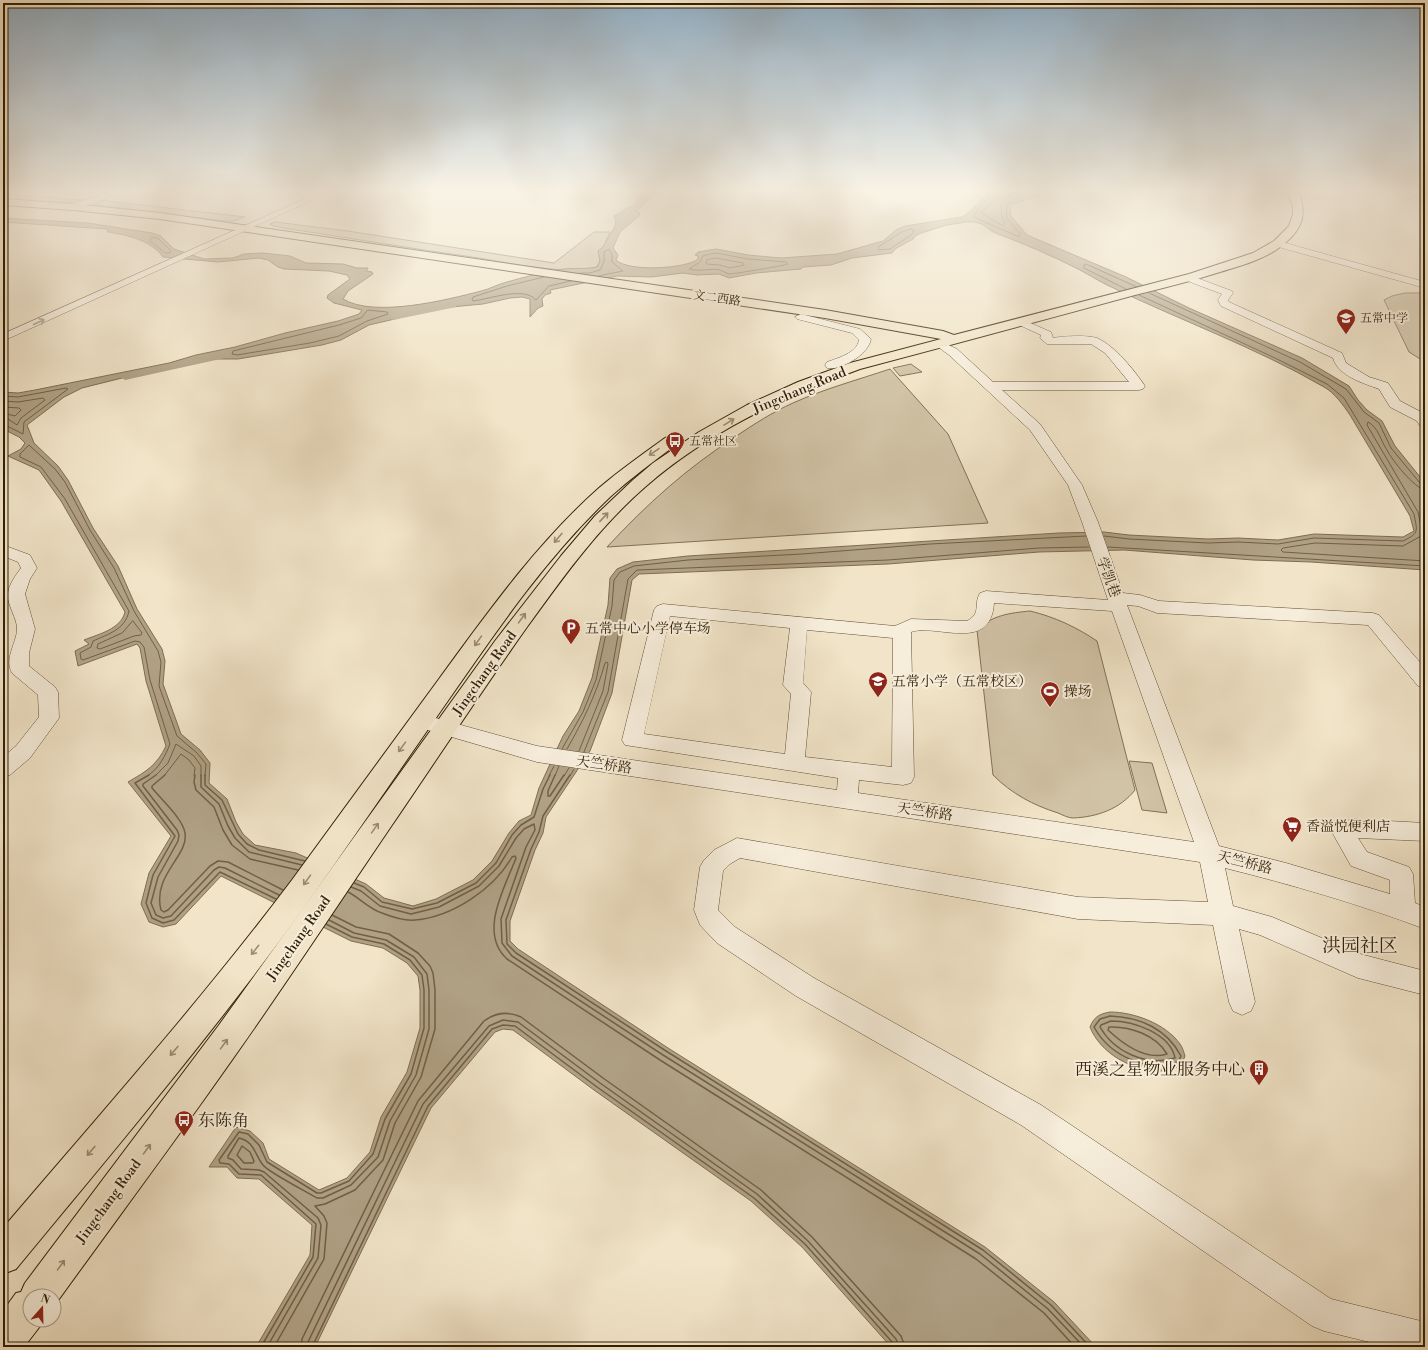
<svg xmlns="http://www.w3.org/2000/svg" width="1428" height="1350" font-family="'Libre Bodoni','Noto Serif SC',serif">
	<rect width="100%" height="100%" fill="#f1e4c8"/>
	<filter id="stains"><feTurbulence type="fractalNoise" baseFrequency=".005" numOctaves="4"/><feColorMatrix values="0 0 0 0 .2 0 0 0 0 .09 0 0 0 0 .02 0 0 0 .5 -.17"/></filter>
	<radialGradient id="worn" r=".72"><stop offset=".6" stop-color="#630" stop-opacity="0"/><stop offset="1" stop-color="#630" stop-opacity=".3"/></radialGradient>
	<g fill="#d1c3a6" stroke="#827154">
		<path d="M3,194L80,200L84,199C58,206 30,201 3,200Z"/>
		<polygon points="104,200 107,201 245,217 234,221 223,221 94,205"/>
		<path d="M275,222L348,231L554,263L594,232H610L600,255V261L597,267C565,275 513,264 479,258C414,249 349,238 284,228L273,226L270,224Z"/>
		<polygon points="1405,293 1425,293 1425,362 1409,352 1384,300 1392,296"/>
		<polygon points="911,364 922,372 900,376 893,368"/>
		<path d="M890,369L948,434L988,523L607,547C648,503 686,469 735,437C754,424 773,412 793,403C824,389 857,380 890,369Z"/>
		<path d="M1030,611C1055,617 1076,627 1097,641L1135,790C1120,809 1097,817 1073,818C1068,818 1063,815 1058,813C1033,805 1012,794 993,775L977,630C992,615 1010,613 1030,611Z"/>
		<polygon points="1129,761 1152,763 1167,813 1142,810"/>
	</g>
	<g fill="#b0a185" stroke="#7e6d51" fill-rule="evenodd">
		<path d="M645,192H656L637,211L640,213L639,216L620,232L613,248L618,255L616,260C628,272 686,269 698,259V256L695,255L698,252L716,249L748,255L781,258L837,254L883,241L896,230L905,226L962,217C973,211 979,199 990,192H1049L1010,205L1011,216L1027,235L1126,277L1189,308L1302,358L1349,386L1358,400L1367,410L1382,421L1395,446L1425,483V570L1311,562L1253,560L1124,550L1039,552L888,564L639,574L632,580L612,693L590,751L546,817L543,833L535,850L510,921V941L518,949L668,1048L985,1247L1054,1302L1096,1347H891L802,1247L751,1201L594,1090L513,1030L503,1029L495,1032L431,1108L315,1347H256L310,1255L312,1225L259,1179L237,1178L227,1167H209L236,1127L250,1131L263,1143L269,1159L319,1190L347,1178L370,1152L381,1117L407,1072L420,1028V990L418,976L407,963L383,948L351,941L221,876L176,924L163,927L149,922L141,904L149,873L171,836L128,782C147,771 157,765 166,746L146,681L140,648L137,644L78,666L75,651L89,644L84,640C99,634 121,629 125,612L61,501L39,470L8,456L21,449L25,443L19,437L5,430L3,422V392L18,393L35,390L169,363L196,355L235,347L285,333L338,321L359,314L362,310L334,303L327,298L328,295L350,279L347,275L329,271L284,269L278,267L268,260L259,258L218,262L163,257C151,240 127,235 108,232L107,229L3,222V218L88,223L152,233L161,236L174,249L204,259L233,258L244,254L263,253L290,256L306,263L343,264L357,268H368L366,271L372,272L373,274L348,291L343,299C374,318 447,300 481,291C490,289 498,284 507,282C524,277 541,273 558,270C571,267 584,270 597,267L600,261L598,251L603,247L615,226L616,221L614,216L635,204ZM966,222C986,221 983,228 998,234C1025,244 1050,255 1076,268C1086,273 1097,280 1107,285C1179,320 1255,347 1324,387C1335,393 1343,405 1350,415L1410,516L1414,531L1403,537L1314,534L1278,540L1238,538L1208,539L1129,535L1104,532L1059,533L688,556L633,562L617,569L610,578L608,605L592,678L579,711L563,736L539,788L531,815L519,821L509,833L492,861L473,880L436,899L413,906L384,898L366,884L296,853L255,845L243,834L236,822L227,799L209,783L210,763L200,750L181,734L163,684L165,661L162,649L137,609L118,566L93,528L68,480L58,466L34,443L27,425L64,397L82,388L198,359H238L322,345L341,340L369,325L399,318L430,309L483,304L510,298L522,297L530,299V317L538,308L543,306L542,299L545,295L551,293L550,290L617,276L651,277L683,273L697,275L719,274L729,278L756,273L801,269L803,267L831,265L852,258L892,253L895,249L913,239L915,236L921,233L947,225Z"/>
		<path d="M1110,1012C1134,1012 1166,1024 1180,1044C1183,1048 1184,1053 1185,1056L1181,1066C1174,1068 1168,1071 1160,1071C1132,1071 1100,1053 1090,1027C1094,1017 1099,1014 1110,1012Z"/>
	</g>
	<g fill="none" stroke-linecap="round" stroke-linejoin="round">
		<g stroke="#716044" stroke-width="1">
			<path d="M991,192C988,202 977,207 974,217L1019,237L1020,234L1007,218L1006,204L1018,197L1035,192"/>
			<path d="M996,192L994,199L981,213L1003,226L1005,224C997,206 1000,199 1018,192"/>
			<polygon points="912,229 914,232 911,235 890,249 878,250 878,247 902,232"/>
			<polygon points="152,237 159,239 171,251 170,253 165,253 150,241"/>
			<path d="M716,253L748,259L786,262L788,264C783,266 733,274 729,274C726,273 723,271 720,270C710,268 700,272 689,269L700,262L703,256Z"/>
			<polygon points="716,258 743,263 744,265 730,268 720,265 706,264 707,260"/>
			<polyline points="580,273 590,273 600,270 604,262 604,252 609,249 612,255 612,262 623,271 598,276"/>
			<path d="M544,277L507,286L473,297L472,299L473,301C490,299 524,286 536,300L549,286L571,281"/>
			<polyline points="1126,289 1084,268 1084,265 1086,264 1137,287"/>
			<polyline points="1149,293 1300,362 1346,389 1364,412 1379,423 1391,448 1420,483 1425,485"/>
			<polygon points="368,310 387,312 388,314 367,321 339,336 310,343 237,355 232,354 233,351 339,325 361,318"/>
			<polyline points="3,396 18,397 66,388 68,389 24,422 23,434 3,424"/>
			<polyline points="3,401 18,402 43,398 45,400 21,418 17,425 8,419 3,419"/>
			<polyline points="3,407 19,408 21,410 15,416 3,413"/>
			<path d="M1425,490C1414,488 1392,460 1387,450C1380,440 1379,428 1368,422L1367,425L1418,512L1422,530L1421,536L1403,546L1315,543L1283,548L1281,550L1283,552L1425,561"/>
			<path d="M1104,536L1129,539L1208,543L1238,542L1278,544L1314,538L1403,541C1420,533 1417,531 1414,514L1344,398L1327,384L1275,358L1139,295"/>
			<polyline points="1108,547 1425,566"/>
			<polygon points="133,621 142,633 141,635 134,636 100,649 97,648 98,644 122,633"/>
			<polyline points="562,749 583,712 596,680 612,606 614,580 620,572 634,566 688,560 802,554 930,544 1086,536"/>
			<path d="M567,749C583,721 596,695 605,663L607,662L608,664L603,691L579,751"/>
			<polyline points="584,752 608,692 628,579 637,570 888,560 1039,548 1089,547"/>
			<path d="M147,776C159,769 165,756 170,744L150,680L144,647L140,642L135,641L83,660L81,659L80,653L91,647L93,641C108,634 125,630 129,611L65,499L41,467L20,457V454L29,445L55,469L65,482L90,530L114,568L134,611L158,651L161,662L159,686L177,736L197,753L206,764L205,776"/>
			<polyline points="155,776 168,763 176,744 194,756 201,766 201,776"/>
			<polyline points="164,776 181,754 189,760 195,768 194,776"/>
			<polyline points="549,776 554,766"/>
			<polyline points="555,776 559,766"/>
			<polyline points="564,776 569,768"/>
			<polyline points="570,776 574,769"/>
		</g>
		<g stroke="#716044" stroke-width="1.5">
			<polyline points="149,775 135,783 175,836 153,875 146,903 152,918 163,923 174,920 220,872 276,899"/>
			<polyline points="156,775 143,784 143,786 177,830 179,835 178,841 158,877 151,903 156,915 163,918 171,916 214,870 219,867 225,868 279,895"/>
			<path d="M165,775L152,786V788C161,799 183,819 185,833C189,856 152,875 161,910L164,912L168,910L210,866L218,861L228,862L283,890"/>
			<polyline points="195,775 194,782 196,790 214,807 223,830 232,845 250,859 298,870"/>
			<polyline points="201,775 201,787 219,804 228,826 235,838 249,852 302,865"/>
			<polyline points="205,775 205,785 222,800 238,834 247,844 259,850 305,861"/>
			<polyline points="555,775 548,791 548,796 550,796 564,775"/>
			<polyline points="570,775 543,816 539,832 531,849 506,920 507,944 516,953 666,1051 983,1250 1051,1305 1090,1347"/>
			<polyline points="354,883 364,887 382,902 412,909 437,903 476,883 496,863 512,835 521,825 534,817 543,789 550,775"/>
			<polyline points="351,887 361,891 380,906 411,914 439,907 479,886 499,866 516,838 524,829 534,824 535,830 526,847 501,919 502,943 512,956 663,1055 980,1254 1048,1309 1084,1347"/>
			<path d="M348,892C360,898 369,909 382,913C392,917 404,921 415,920C452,917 494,889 512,857L515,856L516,858C505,887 478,933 507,959L660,1060L976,1259L1044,1313L1075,1347"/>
			<path d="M1110,1016C1140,1017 1167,1029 1181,1056L1178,1062C1146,1072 1110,1056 1094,1027L1100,1019Z"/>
			<path d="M1111,1021C1133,1021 1170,1033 1175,1058C1147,1067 1114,1052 1100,1027L1101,1025Z"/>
			<path d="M1109,1027C1130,1026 1156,1035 1167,1054C1145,1061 1123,1044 1108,1030Z"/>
			<polygon points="242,1146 250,1152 254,1161 253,1163 244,1163 237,1155"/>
			<polyline points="261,1347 313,1257 316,1224 261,1175 239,1174 229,1164 220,1163 219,1160 239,1132 248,1134 259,1145 267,1162 317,1193 321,1193 349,1181 373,1154 385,1119 411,1074 424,1028 424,990 422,975 410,960 384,944 352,937 326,924"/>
			<path d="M267,1347L318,1258L321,1225L318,1218L264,1172L259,1170L241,1169L233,1160L228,1158V1156L239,1138C254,1141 255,1155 263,1165C268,1172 307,1192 317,1198H323L351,1185L378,1157L390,1121L416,1075L429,1029V990L427,974L414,957L386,940L354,933L329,920"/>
			<polyline points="274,1347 324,1259 327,1223 324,1216 315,1206 325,1204 355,1190 383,1160 395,1123 421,1077 435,1029 435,990 433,973 430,966 418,953 389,934 356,927 332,915"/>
			<path d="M301,1347L302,1339L418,1101L484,1021C495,1013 508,1011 521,1017L603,1078L761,1190L812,1237L901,1336L905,1347"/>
			<polyline points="307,1347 308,1342 423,1104 489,1026 503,1020 518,1022 600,1083 757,1194 808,1241 896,1339 899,1347"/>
			<polyline points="312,1347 428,1106 492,1029 503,1025 515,1026 597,1087 754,1198 805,1244 893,1343 894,1347"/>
		</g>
		<g fill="#b0a185" fill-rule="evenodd">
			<polygon points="453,303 456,303 456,307 393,320 389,318 393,316"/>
			<polygon points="222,353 225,354 226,356 225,358 125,380 120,377 125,374"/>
		</g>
		<defs>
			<g id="minor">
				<polygon points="109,192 120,192 119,194 76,209 70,209 69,207 70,205"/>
				<polygon points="320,192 330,192 3,341 3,334"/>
				<polygon points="1393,192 1405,192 1425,198 1425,204 1394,194"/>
				<polygon points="1278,241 1425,282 1425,288 1275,246 1273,244"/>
				<path d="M1189,275L1232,291L1233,293L1228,300L1229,302L1342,353L1346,363L1369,377L1388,383L1400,401L1425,414V427L1420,426L1417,421L1390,407L1379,389C1363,383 1338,376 1333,358L1221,306L1218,300L1222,294L1185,280L1184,278Z"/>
				<path d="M801,314L860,329L871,339C869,354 841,371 827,368L825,365L827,362C838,358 857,353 859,340L852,333L797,319L795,317Z"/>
				<path d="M1021,319L1051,332L1053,338C1064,336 1087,335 1097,338C1115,346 1134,370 1145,386L1143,389L1139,390H1002L1040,424L1082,485L1098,522L1123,593L1140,595L1159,601L1373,613L1379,615L1425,668V688L1418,686L1368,625L1157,613L1138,606L1127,605L1219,846L1286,863L1390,894V880L1351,866L1333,834C1337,825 1343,822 1352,819L1425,823V841L1358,838L1367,852L1409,867L1413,874L1415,903L1425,907V929C1359,904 1293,885 1225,868L1233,906L1272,917L1360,954L1425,971V995L1358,978L1260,935L1239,929L1255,1002L1251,1011L1242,1015L1233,1011L1229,1002L1213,925L1078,919L740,858L730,864L723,871L718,910L735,927L814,978L1041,1105L1331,1299L1425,1322V1347H1390L1324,1331L1312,1326L1021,1125L796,996L717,943L700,925L694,910L700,867L704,860L714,850L737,838L1078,897L1208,902L1200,862L537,762L414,726L411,721L414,716L421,714L537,746L837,790L838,778L625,745L622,740L654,610L657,606L663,604L895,626L911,619L967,621C982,613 973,605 980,593L986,591L1108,600L1082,522L1068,485L1030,430L949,355L934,344L936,342L940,341L957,349L993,382H1129L1105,353L1091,344H1047L1040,338L1041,335L1017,324L1015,322L1017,320ZM994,603L1112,611L1194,842L858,793L859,780L903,785L911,783L914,777L911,632C936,623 991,654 994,603ZM670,616L790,628L783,685L791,694L785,754L644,734ZM807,630L893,638L892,767L805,757L811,692L803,683Z"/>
				<path d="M3,545L30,555L37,568L30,579L25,594L35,629L29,653V666L55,687L58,692L59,718L30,758L10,775L3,777V757L16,746L39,717L38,695L12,673C4,659 16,644 17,630C18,619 6,604 8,593C9,584 16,575 21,568L18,562L3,556Z"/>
			</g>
			<g id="major">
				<path d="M1288,192H1298C1310,218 1298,235 1276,250C1259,261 1239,266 1220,272C1192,281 1163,288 1135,295C1043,320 952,345 860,369C783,397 708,432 645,487C599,527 563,577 527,627C481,692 437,759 392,825C341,900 291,976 239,1050C179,1136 116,1220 54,1306V1296H30V1320L44,1321L24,1347H3V1311L16,1293L21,1292L25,1283L219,1025L495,641L561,556L595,516L633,480L653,463L699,432L747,405L798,382L850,363L941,339L825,318L160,219L73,210L3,205V199L73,204L160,213L825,310L943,331L954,335L1189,274L1253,253L1274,241L1289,226L1293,214V207Z"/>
				<path d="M671,436L677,438L679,441L677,444C654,461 631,478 610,497C549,555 501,624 454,692C405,762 357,833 308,902C217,1029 115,1149 16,1269L3,1274V1228C101,1113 201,1001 292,880C341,813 390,746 439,679C488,612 537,543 599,488C620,470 643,454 665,438Z"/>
			</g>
		</defs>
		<use href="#minor" stroke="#625034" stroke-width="1"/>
		<use href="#major" stroke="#321f02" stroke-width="2"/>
		<use href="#minor" fill="#f6eddb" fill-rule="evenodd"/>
		<use href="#major" fill="#f1e4c8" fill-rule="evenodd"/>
	</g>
	<defs><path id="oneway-shaft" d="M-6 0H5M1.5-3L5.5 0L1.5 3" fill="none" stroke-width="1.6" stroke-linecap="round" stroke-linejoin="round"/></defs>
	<use stroke="#9e9079" href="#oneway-shaft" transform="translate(39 322) rotate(-24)"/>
	<g stroke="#9b8b6f">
		<use href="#oneway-shaft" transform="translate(729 422) rotate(-31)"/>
		<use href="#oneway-shaft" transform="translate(654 452) rotate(146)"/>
		<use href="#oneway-shaft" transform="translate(604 517) rotate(-47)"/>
		<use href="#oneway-shaft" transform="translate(558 538) rotate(130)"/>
		<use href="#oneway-shaft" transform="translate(522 618) rotate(-54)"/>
		<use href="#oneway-shaft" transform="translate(478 641) rotate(125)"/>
		<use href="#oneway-shaft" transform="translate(402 747) rotate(126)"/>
		<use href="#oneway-shaft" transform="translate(375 828) rotate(-55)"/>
		<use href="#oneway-shaft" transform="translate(307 880) rotate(126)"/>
		<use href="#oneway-shaft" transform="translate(255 950) rotate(128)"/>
		<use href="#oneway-shaft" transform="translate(224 1044) rotate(-54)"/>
		<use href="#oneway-shaft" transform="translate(174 1051) rotate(130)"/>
		<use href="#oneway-shaft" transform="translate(147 1149) rotate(-54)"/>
		<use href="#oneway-shaft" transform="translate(91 1151) rotate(130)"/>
		<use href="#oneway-shaft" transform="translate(61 1265) rotate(-54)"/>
	</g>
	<linearGradient id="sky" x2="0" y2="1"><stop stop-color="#91acc0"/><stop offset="0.5" stop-color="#f9f3e6"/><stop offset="1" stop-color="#f9f3e6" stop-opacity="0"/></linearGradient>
	<rect width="1428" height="381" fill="url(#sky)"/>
	<defs>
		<symbol id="school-pin" viewBox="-11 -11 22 30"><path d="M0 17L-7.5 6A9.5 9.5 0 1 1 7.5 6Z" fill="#8f2418" stroke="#f6eddb"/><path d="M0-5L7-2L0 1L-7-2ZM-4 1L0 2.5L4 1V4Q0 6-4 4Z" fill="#fff"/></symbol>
		<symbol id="bus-pin" viewBox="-11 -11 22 30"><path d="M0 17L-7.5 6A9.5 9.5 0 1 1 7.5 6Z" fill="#8f2418" stroke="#f6eddb"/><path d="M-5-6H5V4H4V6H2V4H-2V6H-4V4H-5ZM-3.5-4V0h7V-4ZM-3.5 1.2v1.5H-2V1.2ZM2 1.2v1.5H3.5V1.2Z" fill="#fff"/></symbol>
		<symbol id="parking-pin" viewBox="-11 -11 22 30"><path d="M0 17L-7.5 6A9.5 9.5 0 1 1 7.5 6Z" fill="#8f2418" stroke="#f6eddb"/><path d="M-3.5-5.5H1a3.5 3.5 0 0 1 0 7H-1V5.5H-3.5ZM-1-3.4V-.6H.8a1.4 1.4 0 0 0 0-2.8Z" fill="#fff"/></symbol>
		<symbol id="stadium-pin" viewBox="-11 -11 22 30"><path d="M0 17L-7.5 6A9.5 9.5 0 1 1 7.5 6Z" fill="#8f2418" stroke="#f6eddb"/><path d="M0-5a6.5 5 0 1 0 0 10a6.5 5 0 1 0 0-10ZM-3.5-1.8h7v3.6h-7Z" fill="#fff"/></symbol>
		<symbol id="supermarket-pin" viewBox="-11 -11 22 30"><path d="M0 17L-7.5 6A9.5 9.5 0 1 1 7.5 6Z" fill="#8f2418" stroke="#f6eddb"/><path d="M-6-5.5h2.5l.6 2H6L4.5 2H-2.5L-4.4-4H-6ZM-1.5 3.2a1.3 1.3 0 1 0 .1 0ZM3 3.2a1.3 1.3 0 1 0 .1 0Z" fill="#fff"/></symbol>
		<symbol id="building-pin" viewBox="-11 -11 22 30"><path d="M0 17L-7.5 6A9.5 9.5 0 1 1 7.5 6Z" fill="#8f2418" stroke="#f6eddb"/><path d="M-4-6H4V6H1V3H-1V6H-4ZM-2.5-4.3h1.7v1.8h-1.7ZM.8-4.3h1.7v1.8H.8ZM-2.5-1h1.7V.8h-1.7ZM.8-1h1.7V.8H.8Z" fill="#fff"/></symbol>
	</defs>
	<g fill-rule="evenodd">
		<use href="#school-pin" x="1335" y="307" width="22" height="30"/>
		<use href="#bus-pin" x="664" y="430" width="22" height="30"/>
		<use href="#parking-pin" x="560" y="617" width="22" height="30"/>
		<use href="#school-pin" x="867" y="670" width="22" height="30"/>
		<use href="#stadium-pin" x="1039" y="680" width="22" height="30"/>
		<use href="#supermarket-pin" x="1281" y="815" width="22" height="30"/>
		<use href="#building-pin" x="1248" y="1058" width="22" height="30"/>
		<use href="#bus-pin" x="173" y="1109" width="22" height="30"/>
	</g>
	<g text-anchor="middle" stroke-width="4" stroke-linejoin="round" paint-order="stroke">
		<g font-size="12" fill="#321f02" stroke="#f6eddb">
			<text transform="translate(717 298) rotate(8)" y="4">文二西路</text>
		</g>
		<g font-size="12" fill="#321f02" stroke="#f6eddb" text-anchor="start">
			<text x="1360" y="322">五常中学</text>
			<text x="689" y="445">五常社区</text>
		</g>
		<g font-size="14" fill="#321f02" stroke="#f6eddb">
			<text transform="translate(799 390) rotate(-23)" y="5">Jingchang Road</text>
			<text transform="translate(1109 577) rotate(70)" y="5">学凯巷</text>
			<text transform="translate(484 673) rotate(-55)" y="5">Jingchang Road</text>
			<text transform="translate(604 764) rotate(8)" y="5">天竺桥路</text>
			<text transform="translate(925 811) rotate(8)" y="5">天竺桥路</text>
			<text transform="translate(1245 862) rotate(14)" y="5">天竺桥路</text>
			<text transform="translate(298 938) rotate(-55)" y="5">Jingchang Road</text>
			<text transform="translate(108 1201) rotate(-54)" y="5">Jingchang Road</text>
		</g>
		<g font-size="14" fill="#321f02" stroke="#f6eddb" text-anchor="start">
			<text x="585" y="633">五常中心小学停车场</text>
			<text x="892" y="686">五常小学（五常校区）</text>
			<text x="1064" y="696">操场</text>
			<text x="1306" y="831">香溢悦便利店</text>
		</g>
		<g font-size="17" fill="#321f02" stroke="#f6eddb" text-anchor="end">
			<text x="1245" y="1075">西溪之星物业服务中心</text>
			<text x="198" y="1126" text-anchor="start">东陈角</text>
		</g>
		<g font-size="19" fill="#321f02" stroke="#f6eddb">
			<text x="1360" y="952">洪园社区</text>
		</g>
	</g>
	<rect width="1428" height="1350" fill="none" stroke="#f1e4c8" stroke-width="16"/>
	<rect x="4" y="4" width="1420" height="1342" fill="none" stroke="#321f02" stroke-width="2"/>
	<rect x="8" y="8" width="1412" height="1334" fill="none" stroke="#321f02"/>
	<g transform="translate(42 1308) rotate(20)"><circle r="19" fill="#f6eddb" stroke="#a89b84"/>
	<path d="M0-3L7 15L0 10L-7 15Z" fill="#8f2418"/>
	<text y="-6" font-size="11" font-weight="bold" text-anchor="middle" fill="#321f02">N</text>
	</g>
	<rect width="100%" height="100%" filter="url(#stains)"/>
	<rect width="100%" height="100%" fill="url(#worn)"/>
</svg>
